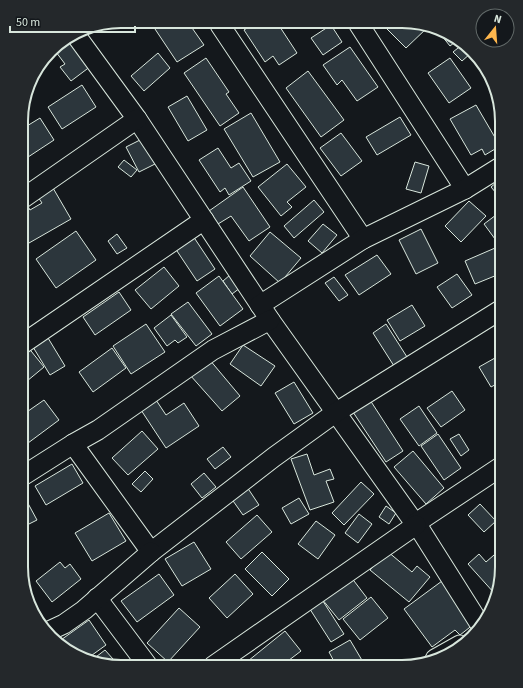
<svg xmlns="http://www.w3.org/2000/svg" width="523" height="688" font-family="'Source Sans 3',sans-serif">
	<rect width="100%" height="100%" fill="#14181c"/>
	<g fill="#2c363c" stroke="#d8e6dc">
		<polygon points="393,22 415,22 428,27 406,48 387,29"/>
		<polygon points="253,24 278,24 297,53 279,65 273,56 265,62 244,30"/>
		<polygon points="190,25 204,45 177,62 153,26"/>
		<polygon points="331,25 342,42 323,55 311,38"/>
		<polygon points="438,31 458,38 459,39 450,46"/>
		<polygon points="69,38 91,66 71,81 60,67 65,64 53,48"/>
		<polygon points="463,44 471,53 462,61 453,52"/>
		<polygon points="350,47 378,87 357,101 342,80 337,85 323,65"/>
		<polygon points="158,53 170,68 144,91 131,76"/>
		<polygon points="206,58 229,92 226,94 239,113 220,126 184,73"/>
		<polygon points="450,58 471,88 449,103 428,73"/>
		<polygon points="308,71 344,120 321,137 286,88"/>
		<polygon points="82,85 96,107 62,129 48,107"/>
		<polygon points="187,96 207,130 188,141 168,107"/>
		<polygon points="476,105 500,146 485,155 482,149 471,155 450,119"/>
		<polygon points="251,113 280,162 253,177 224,129"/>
		<polygon points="400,117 411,135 377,155 366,137"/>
		<polygon points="40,118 54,140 22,161 22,129"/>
		<polygon points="341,133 362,161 341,176 320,148"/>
		<polygon points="142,139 155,164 139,172 126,147"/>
		<polygon points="218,148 231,168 239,163 251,181 229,195 225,188 220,192 199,160"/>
		<polygon points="124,160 137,170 131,177 118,167"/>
		<polygon points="415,162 429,166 421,193 406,189"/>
		<polygon points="287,164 306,187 287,202 292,207 281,216 258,187"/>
		<polygon points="502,178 502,200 491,187"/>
		<polygon points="243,187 270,227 249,241 231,216 218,224 209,211"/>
		<polygon points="53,188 71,219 29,243 22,231 22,206 26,203 30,210 42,203 38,197"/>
		<polygon points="314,200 324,212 294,238 284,226"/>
		<polygon points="469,201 486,216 461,242 445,226"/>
		<polygon points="496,215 502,223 502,233 495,239 484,224"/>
		<polygon points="323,224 337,235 322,253 308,241"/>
		<polygon points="421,229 438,263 416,274 399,240"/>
		<polygon points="76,231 96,260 56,288 36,259"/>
		<polygon points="270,232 301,258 280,283 250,256"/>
		<polygon points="117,234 127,248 117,254 108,241"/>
		<polygon points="193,236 215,269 197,281 175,248"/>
		<polygon points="502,245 502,273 475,284 465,261"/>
		<polygon points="377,255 391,274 359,295 345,275"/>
		<polygon points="164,267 179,286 151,309 135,290"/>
		<polygon points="457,274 472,295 452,308 437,287"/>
		<polygon points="230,275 240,288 232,294 223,281"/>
		<polygon points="219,276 243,309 220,326 196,293"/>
		<polygon points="334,277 348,295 339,301 325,283"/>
		<polygon points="119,292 131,310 95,335 83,317"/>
		<polygon points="22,299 28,308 21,313"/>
		<polygon points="188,302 212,334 196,346 171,314"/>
		<polygon points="412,305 425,326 400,341 387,320"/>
		<polygon points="171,315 187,337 178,343 175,340 167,346 154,328"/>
		<polygon points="146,324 165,352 131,374 113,346"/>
		<polygon points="386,324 407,357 394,366 373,333"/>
		<polygon points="45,333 65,366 50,375 30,342"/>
		<polygon points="243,345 275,366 261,386 230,364"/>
		<polygon points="27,346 44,367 21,386 21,351"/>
		<polygon points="112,348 126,368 93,392 79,372"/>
		<polygon points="502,354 502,381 491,387 479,367"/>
		<polygon points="209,359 240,396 222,411 190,375"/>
		<polygon points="294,382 313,413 294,424 275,393"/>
		<polygon points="452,391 465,410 441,427 427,408"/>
		<polygon points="44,400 59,420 24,446 21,442 21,416"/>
		<polygon points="156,400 166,415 184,403 199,426 166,448 141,410"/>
		<polygon points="370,400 403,451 386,462 353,412"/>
		<polygon points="419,406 437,433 419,446 400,419"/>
		<polygon points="142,431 158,449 128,475 112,458"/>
		<polygon points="438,434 461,468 444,480 421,446"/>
		<polygon points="459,434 469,450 461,456 450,439"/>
		<polygon points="223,447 231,457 215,469 207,459"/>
		<polygon points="413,451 444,488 426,504 394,467"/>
		<polygon points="307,454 314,475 330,469 334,479 326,481 334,502 310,510 291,459"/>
		<polygon points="72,464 83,483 46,505 35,486"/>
		<polygon points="145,471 153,479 141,492 132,484"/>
		<polygon points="204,473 216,487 202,498 191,484"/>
		<polygon points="361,482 374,494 344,525 332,513"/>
		<polygon points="247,487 259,505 243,515 231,498"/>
		<polygon points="24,496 37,520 21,528 21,498"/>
		<polygon points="299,498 309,514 291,524 282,508"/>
		<polygon points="480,504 496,521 484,532 468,515"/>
		<polygon points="386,506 396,513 389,524 379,517"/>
		<polygon points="109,513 126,541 92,561 75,533"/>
		<polygon points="359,514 372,524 358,543 345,533"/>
		<polygon points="257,515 272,532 241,559 226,542"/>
		<polygon points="316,521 335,535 318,559 298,544"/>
		<polygon points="194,542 211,569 182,586 165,559"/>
		<polygon points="502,548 502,573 495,594 468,564 479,554 486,562"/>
		<polygon points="387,551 412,572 417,566 430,577 409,602 370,570"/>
		<polygon points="262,552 289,579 272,596 245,569"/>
		<polygon points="60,562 65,568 70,564 81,579 52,602 36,581"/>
		<polygon points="159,574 174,595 137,622 121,601"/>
		<polygon points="235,574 253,594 227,618 209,598"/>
		<polygon points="351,577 367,598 339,620 322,599"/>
		<polygon points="442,581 474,624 460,635 455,630 432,647 404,609"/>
		<polygon points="319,595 344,634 331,642 306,603"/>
		<polygon points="371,597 388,618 360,640 343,619"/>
		<polygon points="179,608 200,627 168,662 147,643"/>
		<polygon points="89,620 106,645 88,658 65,650 58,642"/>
		<polygon points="285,631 301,651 280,667 253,667 248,661"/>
		<polygon points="350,640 366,667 337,667 329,652"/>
		<polygon points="105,650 113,659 105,665 92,660"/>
		<polygon points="234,662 238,667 229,667"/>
	</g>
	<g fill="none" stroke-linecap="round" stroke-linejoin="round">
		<defs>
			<g id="minor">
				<polyline points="358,23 465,189"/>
				<polyline points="220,25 363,239"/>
				<polyline points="75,34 137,119 270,320 416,525 416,523 481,626"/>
				<polyline points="22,199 137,119"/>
				<polyline points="260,305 363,239 465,189 502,166"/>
				<polyline points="21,345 204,220"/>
				<polyline points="73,444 151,552 274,457 335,413 502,309"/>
				<polyline points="21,477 73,444 98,430 213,350 270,320"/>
				<polyline points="416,523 502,466"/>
				<polyline points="97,598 148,666"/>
				<polyline points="49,631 64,624 84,610 151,552"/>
				<polyline points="435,659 460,645"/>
				<polyline points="213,666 416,525"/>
			</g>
		</defs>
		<use href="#minor" stroke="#d8e6dc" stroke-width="21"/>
		<use href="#minor" stroke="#14181c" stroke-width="19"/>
	</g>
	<path d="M0 0H523V688H0ZM121 28H402A93 93 0 0 1 495 121V567A93 93 0 0 1 402 660H121A93 93 0 0 1 28 567V121A93 93 0 0 1 121 28Z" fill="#24282b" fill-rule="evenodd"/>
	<path fill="none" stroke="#d8e6dc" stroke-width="2" d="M121 28H402A93 93 0 0 1 495 121V567A93 93 0 0 1 402 660H121A93 93 0 0 1 28 567V121A93 93 0 0 1 121 28Z"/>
	<g transform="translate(495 28) rotate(17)"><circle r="19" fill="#14181c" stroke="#626a69"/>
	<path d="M0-3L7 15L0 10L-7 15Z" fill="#ffb74d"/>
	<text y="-6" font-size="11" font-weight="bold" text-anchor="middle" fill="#d8e6dc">N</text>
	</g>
	<path d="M10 26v6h125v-6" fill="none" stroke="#d8e6dc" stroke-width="2"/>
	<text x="16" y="26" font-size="12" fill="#d8e6dc" stroke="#14181c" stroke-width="3" paint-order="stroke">50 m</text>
</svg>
